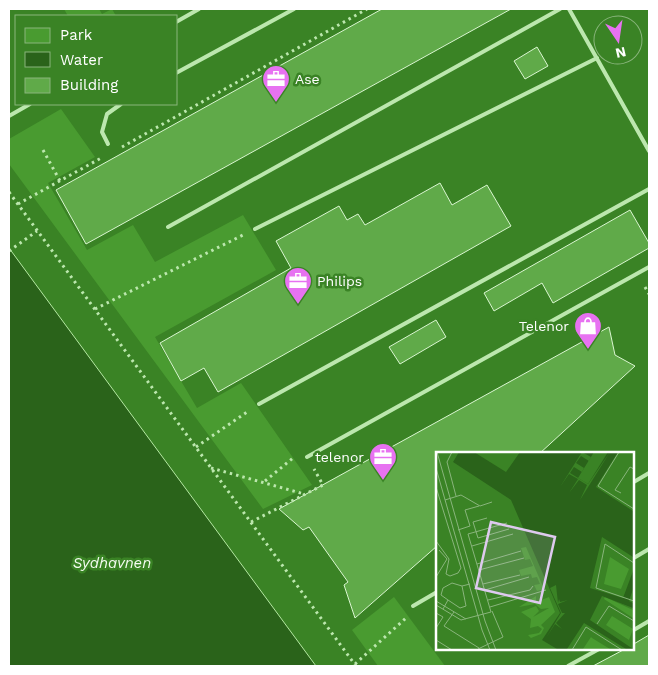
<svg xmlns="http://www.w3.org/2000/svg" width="658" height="675" font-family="'Work Sans',sans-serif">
	<rect width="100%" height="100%" fill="#3a8325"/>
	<g fill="#499b30">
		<polygon points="64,9 99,9 102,14 112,9 116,16 68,16"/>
		<polygon points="61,109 95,157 48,183 87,250 133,225 155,262 243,215 276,270 155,337 197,408 241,383 312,485 263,509 9,164 9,139"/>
		<polygon points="394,597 445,666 378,666 352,630"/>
	</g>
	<polygon fill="#2a631a" stroke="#b4e8a2" points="9,248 316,666 9,666"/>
	<g fill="#60aa49" stroke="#daf6d1">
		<polygon points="382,9 511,9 86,244 56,190"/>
		<polygon points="537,47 548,66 525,79 514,61"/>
		<polygon points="440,183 452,205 487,185 511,226 218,392 204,368 181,381 160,343 291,268 276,241 339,206 347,220 358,214 365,225"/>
		<polygon points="630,210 649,243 649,248 553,303 542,283 494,311 484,293"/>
		<polygon points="436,320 446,337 400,364 389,347"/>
		<polygon points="609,327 615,355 635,366 539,454 437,454 437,546 355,618 344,585 348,582 309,527 303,530 279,509"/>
		<polygon points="649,635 649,666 593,666 625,649 632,649 632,645"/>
	</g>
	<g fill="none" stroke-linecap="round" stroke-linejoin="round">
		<g stroke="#bce7ae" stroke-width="3" stroke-dasharray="2.5 4" stroke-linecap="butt">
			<polyline points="122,147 367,9"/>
			<polyline points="43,150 60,181"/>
			<polyline points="9,192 356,666"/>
			<polyline points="18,204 103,157"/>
			<polyline points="9,251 37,231"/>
			<polyline points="645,287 649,294"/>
			<polyline points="95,309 243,235"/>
			<polyline points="196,447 247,412"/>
			<polyline points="211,468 304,494"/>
			<polyline points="265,481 293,458"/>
			<polyline points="251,522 323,485 314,469"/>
			<polyline points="355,664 406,618"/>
		</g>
		<g stroke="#bce7ae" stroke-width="4">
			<polyline points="569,9 649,151"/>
			<polyline points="176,22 199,9"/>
			<polyline points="176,73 294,9"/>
			<polyline points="9,116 30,104"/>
			<polyline points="108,144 102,132 107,114 121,104"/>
			<polyline points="168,227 560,9"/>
			<polyline points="255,229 597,58"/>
			<polyline points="259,404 649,189"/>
			<polyline points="307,457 649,267"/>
			<polyline points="632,483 649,473"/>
			<polyline points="632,559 649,549"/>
			<polyline points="413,606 437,592"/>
			<polyline points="632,631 649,621"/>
			<polyline points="470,649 471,649"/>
			<polyline points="568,666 599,649"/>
		</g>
	</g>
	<defs>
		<symbol id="office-pin" viewBox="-11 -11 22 30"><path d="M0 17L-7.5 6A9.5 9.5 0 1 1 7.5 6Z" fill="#e772f1" stroke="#3a8325"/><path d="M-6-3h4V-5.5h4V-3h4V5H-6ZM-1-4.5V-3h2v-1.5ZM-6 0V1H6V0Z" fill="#fff"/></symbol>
		<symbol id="shop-pin" viewBox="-11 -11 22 30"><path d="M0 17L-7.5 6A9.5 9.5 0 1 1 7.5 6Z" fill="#e772f1" stroke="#3a8325"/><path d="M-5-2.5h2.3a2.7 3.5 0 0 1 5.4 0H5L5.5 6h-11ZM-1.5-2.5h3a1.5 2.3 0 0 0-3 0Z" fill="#fff"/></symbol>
	</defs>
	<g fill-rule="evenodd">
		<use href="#office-pin" x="260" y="63" width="32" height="43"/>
		<use href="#office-pin" x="282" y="265" width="32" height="43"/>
		<use href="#shop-pin" x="572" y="310" width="32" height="43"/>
		<use href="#office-pin" x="367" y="441" width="32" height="43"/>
	</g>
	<g text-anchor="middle" stroke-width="5" stroke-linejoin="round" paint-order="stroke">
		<g font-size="14" fill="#fff" stroke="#3a8325" text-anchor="start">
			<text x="295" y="84">Ase</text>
			<text x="317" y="286">Philips</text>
			<text x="569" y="331" text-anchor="end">Telenor</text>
			<text x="364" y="462" text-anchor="end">telenor</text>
		</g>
		<g font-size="15" font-style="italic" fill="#f4fcf1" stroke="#3a8325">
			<text x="112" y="568">Sydhavnen</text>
		</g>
	</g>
	<g transform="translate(436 452)">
		<rect width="198" height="198" fill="#3a8325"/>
		<path d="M90,95L108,137L101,139L98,133L104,132L101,125L96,126L95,122L85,124L83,118L97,114L94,107L89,108L85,96ZM174,105L193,117L185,137L168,132ZM100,144V150L113,145L119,160L105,173L108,176L105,182L95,186L92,183L103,181L106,177L102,174L94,176L95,167L85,160L100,154L103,159L97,165L113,156L105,157L99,152L83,155ZM169,145L197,158V166L168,147ZM176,164L197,177L193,188L170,173ZM155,185L156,186L174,197H147Z" fill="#499b30"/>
		<path d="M23,0H38L70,20L84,0H158L142,26L152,32L172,0H182L160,35L197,59V105L166,85L154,136L187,146L197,119V137L193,149L197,151V156L166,144L154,168L197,197H190L148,171L131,197H121L106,188L124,161L75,48L17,10Z" fill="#2a631a"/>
		<path d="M146,0L155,5L153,9L145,4L140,11L148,16L146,20L138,15L134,21L152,32L174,0L144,48L151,33L143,28L133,41L142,27L133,22L124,35ZM120,133L122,151L123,147L124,150L132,148L122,152L126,161H129L120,171L126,177L119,172L110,186L125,161L114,136Z" fill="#3a8325"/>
		<path fill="none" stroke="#89b57c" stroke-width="1" d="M1,0L49,169L60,198M16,0L11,10L20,44M183,0L162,34L198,57M0,16L46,178L54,198M0,35L25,116L22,121L14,124L10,122L13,107L0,89M185,41L179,38L194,15L198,17M9,48L25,43L44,54L56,50M51,66L37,70L42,86L73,77M22,78L34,74L29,58L43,54M36,94L77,82M198,111L169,92L160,136L198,149M41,112L85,99M43,118L88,106M0,125L11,107L3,98M47,132L84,123M49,138L93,125M12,148L5,143L7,136L16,131L26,134M52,148L94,138L97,134M0,149L30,167M0,153L25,168L55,160L32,82L71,71M54,155L110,138M7,157L12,148L24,156L30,154L26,134L34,132M18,160L8,174L43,196M0,161L7,165L0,176M161,172L173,154L198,169M0,188L16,198M42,197L67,185L56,159M136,198L150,175L186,198"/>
		<path fill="#decaef" fill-opacity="0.15" stroke="#decaef" stroke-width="2.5" d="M55,70L119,85L104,151L40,136Z"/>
		<rect width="198" height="198" fill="none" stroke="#fff" stroke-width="2.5"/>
	</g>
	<rect width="658" height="675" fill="none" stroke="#ffffff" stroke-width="20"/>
	<rect x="15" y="15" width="162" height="90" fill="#3a8325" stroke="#89b57c"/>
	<rect x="25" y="28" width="25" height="15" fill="#499b30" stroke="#89b57c"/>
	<text x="60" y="40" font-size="15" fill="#ffffff">Park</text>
	<rect x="25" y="52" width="25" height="15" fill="#2a631a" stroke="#89b57c"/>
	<text x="60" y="65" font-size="15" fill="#ffffff">Water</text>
	<rect x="25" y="78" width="25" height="15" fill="#60aa49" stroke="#89b57c"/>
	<text x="60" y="90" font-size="15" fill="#ffffff">Building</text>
	<g transform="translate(618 40) rotate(167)"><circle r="24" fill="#3a8325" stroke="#89b57c"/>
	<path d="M0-4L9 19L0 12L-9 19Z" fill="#e772f1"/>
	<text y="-8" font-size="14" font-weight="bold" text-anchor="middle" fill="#ffffff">N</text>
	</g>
</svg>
